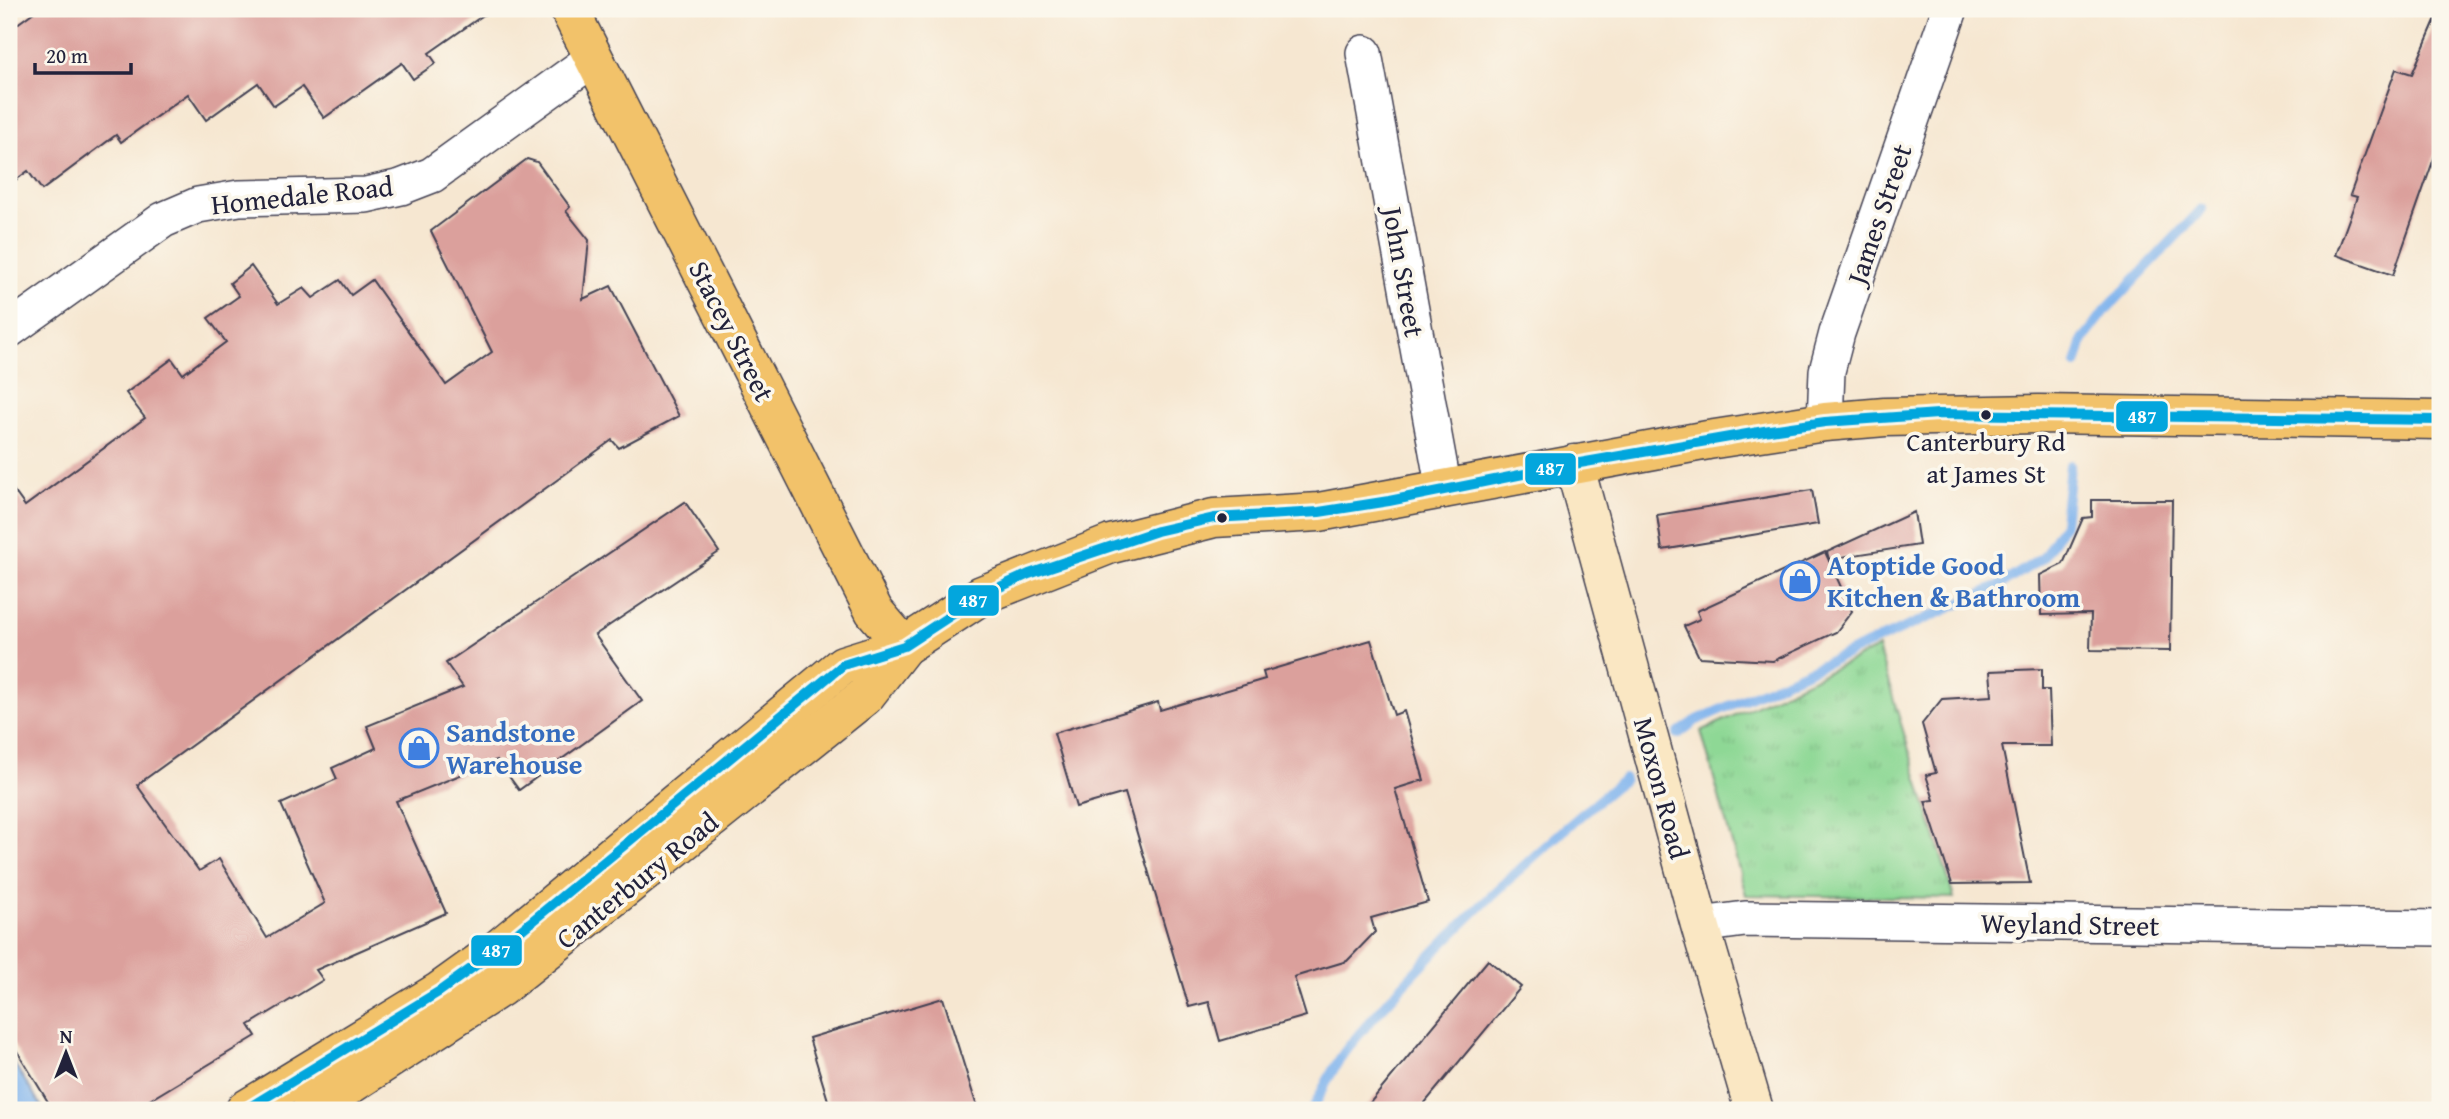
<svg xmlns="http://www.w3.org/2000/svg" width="2449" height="1119" font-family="'Gentium Book Plus',serif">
	<defs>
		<pattern id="park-tufts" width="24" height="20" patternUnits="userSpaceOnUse" patternTransform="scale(1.75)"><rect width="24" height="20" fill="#8ed895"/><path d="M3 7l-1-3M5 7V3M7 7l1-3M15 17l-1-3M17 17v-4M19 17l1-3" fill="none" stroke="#7ab981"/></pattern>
	</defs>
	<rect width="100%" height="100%" fill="#fbf7ec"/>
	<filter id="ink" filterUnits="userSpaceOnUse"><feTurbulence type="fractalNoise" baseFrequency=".0143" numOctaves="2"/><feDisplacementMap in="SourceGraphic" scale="14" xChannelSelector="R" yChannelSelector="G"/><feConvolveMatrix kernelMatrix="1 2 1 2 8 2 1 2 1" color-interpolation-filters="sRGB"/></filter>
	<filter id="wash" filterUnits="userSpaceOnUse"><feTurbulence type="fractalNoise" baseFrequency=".00686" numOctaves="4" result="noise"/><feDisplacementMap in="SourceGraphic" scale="28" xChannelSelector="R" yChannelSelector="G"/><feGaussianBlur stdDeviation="1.57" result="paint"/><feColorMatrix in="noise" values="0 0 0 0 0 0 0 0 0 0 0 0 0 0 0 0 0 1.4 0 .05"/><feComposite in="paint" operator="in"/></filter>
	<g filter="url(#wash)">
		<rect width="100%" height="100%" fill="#f6e7d1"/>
		<polygon fill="url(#park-tufts)" stroke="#587d68" stroke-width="2" points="1878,648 1954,898 1746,895 1701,731"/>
		<polygon fill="#7fb3ed" stroke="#506a94" stroke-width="2" points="9,1056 44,1110 9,1110"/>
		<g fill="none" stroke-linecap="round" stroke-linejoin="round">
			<g stroke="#7fb3ed" stroke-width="10">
				<polyline points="2076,364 2083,340 2105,311 2202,209"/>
				<polyline points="1678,734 1695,721 1997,587 2044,557 2064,524 2070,465"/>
				<path d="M1312,1110C1323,1091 1332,1068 1346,1050C1424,955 1529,857 1624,779"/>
			</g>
		</g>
		<g id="blocks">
			<g fill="#dba09c">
				<polygon points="38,9 492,9 429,53 436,63 413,79 402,63 324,118 302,87 274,106 258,83 206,120 188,94 121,142 116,135 42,190 28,171 9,185 9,30"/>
				<polygon points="2440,9 2440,141 2393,275 2336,255 2357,197 2350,195 2396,69 2412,74"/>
				<polygon points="527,159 537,162 570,207 566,211 589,240 583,299 611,286 679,416 619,448 612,440 137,785 199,871 219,859 267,938 325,903 281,804 337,779 332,768 376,748 367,726 463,687 446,663 685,502 719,552 595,635 642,701 519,790 497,760 396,801 446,913 316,970 323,980 249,1025 256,1036 133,1110 53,1110 9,1038 9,484 25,506 145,418 126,393 172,359 183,374 226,342 208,318 239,296 230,283 251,266 278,304 304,288 313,298 340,280 351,295 372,280 446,385 492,352 431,231"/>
				<polygon points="1812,490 1818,524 1662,550 1657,515"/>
				<polygon points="2092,500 2172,500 2170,651 2090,650 2091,614 2041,615 2040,575 2063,564 2083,518 2092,517"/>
				<polygon points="1914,512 1919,545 1829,559 1827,552"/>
				<polygon points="1825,552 1852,611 1836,632 1773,661 1699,657 1684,626 1700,619 1697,611"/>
				<polygon points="1371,640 1394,715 1404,711 1424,780 1395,789 1428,902 1371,918 1375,932 1347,961 1294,977 1306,1016 1220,1041 1209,1002 1189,1007 1125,793 1076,807 1054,733 1158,702 1160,710 1265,679 1263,672"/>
				<polygon points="2042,669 2042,690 2049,690 2051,746 2002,746 2030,883 1952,884 1925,801 1934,800 1926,775 1936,773 1922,724 1942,699 1992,696 1990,671"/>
				<polygon points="1488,960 1521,987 1419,1110 1364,1110"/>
				<polygon points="943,998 978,1110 831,1110 809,1038"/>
			</g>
		</g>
	</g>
	<g filter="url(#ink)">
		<use href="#blocks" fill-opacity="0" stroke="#424052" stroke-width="2"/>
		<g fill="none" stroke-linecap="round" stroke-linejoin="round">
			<defs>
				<g id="street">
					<polyline points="1364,53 1444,490"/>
					<polyline points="9,330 163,220 198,205 239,198 366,195 401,187 432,175 594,58"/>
					<polyline points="1825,422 1827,371 1837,333 1950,9"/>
					<polyline points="1700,925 1745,919 2440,928"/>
				</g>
				<polyline id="secondary" points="1574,464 1700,925 1754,1110"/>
				<g id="highway">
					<polyline points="569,9 874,611 904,646"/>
					<polyline points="245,1110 440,991 497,950 843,665 904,646"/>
					<polyline points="311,1110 501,987 865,696 904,646 982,595 1111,544 1214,518 1319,512 1708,440 1825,422 1885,417 2039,414 2440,420"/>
				</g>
			</defs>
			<use href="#street" stroke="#424052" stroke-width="38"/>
			<use href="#secondary" stroke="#424052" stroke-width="41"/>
			<use href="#highway" stroke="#424052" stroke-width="41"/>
			<use href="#street" stroke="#fff" stroke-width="35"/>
			<use href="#secondary" stroke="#fae7c3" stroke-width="38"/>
			<use href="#highway" stroke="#f2c26a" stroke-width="38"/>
			<defs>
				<polyline id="bus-1" points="245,1110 440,991 497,950 843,665 904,646 982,595 1029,574 1157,531 1214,518 1319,512 1389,501 1574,464 1770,430 1825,422 1938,414 2440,420"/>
			</defs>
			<use href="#bus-1" stroke="#fbf7ec" stroke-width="16"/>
			<use href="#bus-1" stroke="#03a6dd" stroke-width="10"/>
		</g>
	</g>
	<defs>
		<symbol id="shop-ring" viewBox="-11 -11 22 22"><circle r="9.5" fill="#fbf7ec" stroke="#3f7fe0" stroke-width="1.5"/><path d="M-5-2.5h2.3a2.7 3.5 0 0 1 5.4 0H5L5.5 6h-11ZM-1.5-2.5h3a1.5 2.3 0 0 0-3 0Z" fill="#3f7fe0"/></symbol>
	</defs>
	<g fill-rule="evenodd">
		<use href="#shop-ring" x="1778" y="559" width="44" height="44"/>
		<use href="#shop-ring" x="397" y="726" width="44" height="44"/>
	</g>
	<g fill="#22223b" stroke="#fbf7ec" stroke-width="2.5">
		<circle cx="1986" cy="415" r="6"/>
		<circle cx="1222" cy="518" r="6"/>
	</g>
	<g text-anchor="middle" stroke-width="7" stroke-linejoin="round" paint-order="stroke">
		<g font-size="26" fill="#22223b" stroke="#fbf7ec">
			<text x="1986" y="451">Canterbury Rd<tspan x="1986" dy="32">at James St</tspan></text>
		</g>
		<g font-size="28" fill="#22223b" stroke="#fbf7ec">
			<text transform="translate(302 195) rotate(-6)" y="10">Homedale Road</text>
			<text transform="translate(1879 214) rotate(-71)" y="10">James Street</text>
			<text transform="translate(1404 272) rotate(80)" y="10">John Street</text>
			<text transform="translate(732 331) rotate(63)" y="10">Stacey Street</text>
			<text transform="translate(1662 788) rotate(75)" y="10">Moxon Road</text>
			<text transform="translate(637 880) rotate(-39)" y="10">Canterbury Road</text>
			<text transform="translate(2070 924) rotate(1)" y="10">Weyland Street</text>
		</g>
		<g font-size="28" font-weight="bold" fill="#366cbe" stroke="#fbf7ec" text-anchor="start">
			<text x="1827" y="575">Atoptide Good<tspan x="1827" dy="32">Kitchen &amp; Bathroom</tspan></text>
			<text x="446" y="742">Sandstone<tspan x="446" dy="32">Warehouse</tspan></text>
		</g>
	</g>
	<g stroke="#fbf7ec" stroke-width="2.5">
		<rect x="2115" y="400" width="54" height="33" rx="7" fill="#03a6dd"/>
		<rect x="1524" y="452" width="53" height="34" rx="7" fill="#03a6dd"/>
		<rect x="947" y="584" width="53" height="33" rx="7" fill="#03a6dd"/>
		<rect x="470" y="934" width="53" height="33" rx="7" fill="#03a6dd"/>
	</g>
	<g font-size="19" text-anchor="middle" font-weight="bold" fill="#fff">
		<text x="2142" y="423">487</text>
		<text x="1550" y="475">487</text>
		<text x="973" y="607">487</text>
		<text x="496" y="957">487</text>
	</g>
	<rect width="2449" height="1119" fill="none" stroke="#fbf7ec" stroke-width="35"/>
	<g transform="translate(66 1053)" stroke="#fbf7ec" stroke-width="5" paint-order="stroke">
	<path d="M0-5L12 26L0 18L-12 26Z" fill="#22223b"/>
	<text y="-10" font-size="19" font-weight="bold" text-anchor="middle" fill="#22223b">N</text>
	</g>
	<path d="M35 63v10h96v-10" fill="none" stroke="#22223b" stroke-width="3.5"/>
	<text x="46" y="63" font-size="21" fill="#22223b" stroke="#fbf7ec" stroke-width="5" paint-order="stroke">20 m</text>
</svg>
